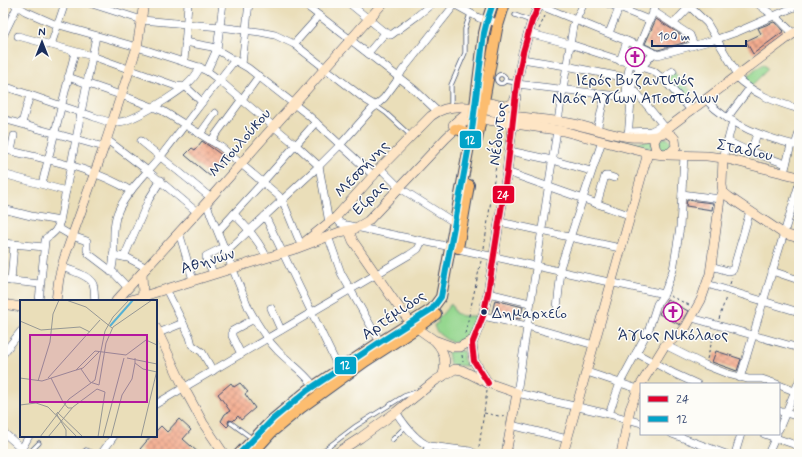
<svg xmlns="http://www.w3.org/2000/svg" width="802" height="457" font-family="Mynerve,sans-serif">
	<defs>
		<pattern id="park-crowns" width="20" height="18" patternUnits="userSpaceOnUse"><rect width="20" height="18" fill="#95d78f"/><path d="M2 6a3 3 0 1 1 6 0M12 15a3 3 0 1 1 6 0" fill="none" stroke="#80b97e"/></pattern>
		<pattern id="building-cross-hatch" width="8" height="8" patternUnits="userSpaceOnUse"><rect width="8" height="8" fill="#f4ad90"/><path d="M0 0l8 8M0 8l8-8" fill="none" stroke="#c58d79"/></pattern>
	</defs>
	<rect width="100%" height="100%" fill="#fdfcf7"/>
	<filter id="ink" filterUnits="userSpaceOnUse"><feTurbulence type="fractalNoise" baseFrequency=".025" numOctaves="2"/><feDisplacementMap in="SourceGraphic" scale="8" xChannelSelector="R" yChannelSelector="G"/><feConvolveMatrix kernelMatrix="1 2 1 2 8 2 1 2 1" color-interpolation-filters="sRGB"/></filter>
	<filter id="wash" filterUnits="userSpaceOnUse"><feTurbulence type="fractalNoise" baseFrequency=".012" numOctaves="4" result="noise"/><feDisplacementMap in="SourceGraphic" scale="16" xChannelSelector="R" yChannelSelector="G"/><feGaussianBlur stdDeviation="0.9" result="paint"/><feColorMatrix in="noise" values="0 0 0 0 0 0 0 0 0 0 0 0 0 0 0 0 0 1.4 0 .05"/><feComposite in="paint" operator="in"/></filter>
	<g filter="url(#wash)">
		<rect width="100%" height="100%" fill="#eadeb9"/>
		<g fill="#95d78f" stroke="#588376">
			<circle cx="665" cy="144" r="6"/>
			<path d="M451,304L455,313L463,316H474L476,317C470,332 462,352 443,337C439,334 435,331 434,325L439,322L437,320Z"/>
			<polygon points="464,351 463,359 467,366 455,365 450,365 448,352"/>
		</g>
		<g fill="url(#park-crowns)" stroke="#588376">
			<polygon points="763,64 768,69 751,86 743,80"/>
			<polygon points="673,71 692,92 684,101 662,78"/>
			<polygon points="554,124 627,142 640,142 652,140 652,149 570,130"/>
		</g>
		<g id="blocks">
			<g fill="url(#building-cross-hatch)">
				<polygon points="656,19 686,38 687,42 658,50 645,44"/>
				<polygon points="774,22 784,31 753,54 746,41 761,34 758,28"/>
				<polygon points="633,52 641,55 638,61 630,58"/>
				<polygon points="202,141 226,158 210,176 185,155 192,148 195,150"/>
				<polygon points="687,200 713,203 712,210 686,206"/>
				<polygon points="667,299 688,311 680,325 659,314"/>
				<polygon points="495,300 523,307 520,319 492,313"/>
				<polygon points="716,351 741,359 737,371 712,362"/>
				<polygon points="231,383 234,387 240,383 248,392 245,394 255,408 241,420 238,416 233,421 229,420 228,423 229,425 227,427 221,421 225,414 230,411 218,394"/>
				<polygon points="179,419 191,430 183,439 200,454 145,454 140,449 151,436 156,436 156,431 161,426 167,432"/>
			</g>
		</g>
	</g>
	<g filter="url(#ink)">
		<use href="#blocks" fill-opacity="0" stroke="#3a496c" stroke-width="1"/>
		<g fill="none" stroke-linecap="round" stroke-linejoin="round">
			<defs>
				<g id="lane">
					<polyline points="515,15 531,21"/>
					<circle cx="501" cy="79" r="4.5"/>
					<polyline points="505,81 517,83"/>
					<polyline points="376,106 386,113 411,136"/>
					<polyline points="451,107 451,85 465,53 465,29 470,14"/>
					<polyline points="231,423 253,439"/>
					<polyline points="392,440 406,426"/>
					<polyline points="28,454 39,443"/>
					<polyline points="82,454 86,450 97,454"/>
					<polyline points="319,454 356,426 404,396 416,392"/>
				</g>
				<g id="street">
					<polyline points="13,3 25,11 52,23 137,47 196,66 207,71 219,80 242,100 296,145 319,166 329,223"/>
					<polyline points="89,3 142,20 220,27 260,32 275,35 294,44 366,100 376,106"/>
					<polyline points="303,3 415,90 437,111"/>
					<polyline points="349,3 383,31 391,35 417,16 433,3"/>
					<polyline points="452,3 479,18 498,23"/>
					<polyline points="607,3 649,20"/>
					<polyline points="686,3 707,23 738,75"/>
					<path d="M757,3C763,8 769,13 776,17C783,22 787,29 794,33L799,29"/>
					<polyline points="539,5 639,46 658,55 717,39 737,32 799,5"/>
					<polyline points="653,11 690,35 694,45"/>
					<polyline points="673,24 690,6"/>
					<polyline points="528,33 570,44 653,71 662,78 692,111"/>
					<polyline points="609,33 619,8"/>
					<polyline points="3,36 19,3"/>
					<polyline points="18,36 92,56 176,86 186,87 202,102"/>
					<polyline points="185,42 212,47 248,68 308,115 374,176"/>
					<polyline points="294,44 319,16"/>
					<polyline points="51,45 65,3"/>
					<polyline points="639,46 657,3"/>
					<polyline points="368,53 386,32"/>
					<polyline points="522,59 566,66 627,78"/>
					<polyline points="620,61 627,41"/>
					<polyline points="184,62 188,3"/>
					<polyline points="242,64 249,3"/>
					<polyline points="207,71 217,49 223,3"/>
					<polyline points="68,77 132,99 163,111 221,147 279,196 284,204 301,245"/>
					<path d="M736,77C754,94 775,102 799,109"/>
					<polyline points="662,78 673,71"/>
					<polyline points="517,84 626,97 627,78 630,64"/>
					<path d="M3,86C32,95 60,106 89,115C98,118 109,124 119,122C131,121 154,107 165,100C179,91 193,83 200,67"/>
					<polyline points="628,90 636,92 663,125 651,131 628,132"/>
					<path d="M706,100C730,126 766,138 799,146"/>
					<polyline points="727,118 749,89"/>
					<polyline points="3,119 104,147"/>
					<polyline points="558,121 573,26 584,3"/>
					<polyline points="22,123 30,95"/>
					<polyline points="557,130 517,393 609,414 641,423"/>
					<polyline points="597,130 605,95"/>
					<polyline points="200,134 215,113"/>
					<polyline points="628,137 633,77 654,53"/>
					<polyline points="106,139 148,171 197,212"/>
					<polyline points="141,141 210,197"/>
					<polyline points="211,141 259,76"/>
					<polyline points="727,141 746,150 786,164"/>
					<polyline points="795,145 799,133"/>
					<path d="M3,149C46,160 93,167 131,191"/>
					<polyline points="11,151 14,136"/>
					<polyline points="510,151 552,160 591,171"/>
					<polyline points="751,151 757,134"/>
					<polyline points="723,158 733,121"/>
					<polyline points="380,168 400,188 455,223"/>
					<polyline points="507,172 629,215"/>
					<polyline points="784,173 791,145"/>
					<polyline points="3,174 66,191"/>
					<polyline points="42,184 75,52"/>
					<polyline points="682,194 720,199"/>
					<path d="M206,203L249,309C257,324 266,339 278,351C290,363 304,372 314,386"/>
					<polyline points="597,204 605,176 608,176 614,178"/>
					<polyline points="3,209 31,216 60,221"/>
					<path d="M234,214C247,227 259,241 267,258"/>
					<polyline points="265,216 339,369"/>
					<polyline points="336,217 340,223 346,225 451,247"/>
					<polyline points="500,222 620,248"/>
					<polyline points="58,228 72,236 87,241 87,250 89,254 114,273 128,288"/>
					<polyline points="218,231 263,182 316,122"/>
					<polyline points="179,232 193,280"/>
					<polyline points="328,236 341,273 380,342"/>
					<polyline points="3,243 44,247"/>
					<polyline points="458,249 664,294"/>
					<polyline points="226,252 319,166 341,144 371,110 384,98 396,82 402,71 456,3"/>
					<polyline points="113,255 128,258 147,268"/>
					<polyline points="124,257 149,199 161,180"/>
					<polyline points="711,266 728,271 733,270 750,211"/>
					<path d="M61,267C70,270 89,275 93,284C95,289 94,296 95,301"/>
					<polyline points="559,271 602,141"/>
					<polyline points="772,271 799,280"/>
					<path d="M111,272C118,251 109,230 119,209C129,189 147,173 161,156C186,124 210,91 235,60"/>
					<polyline points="214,274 206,259 206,256 224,247"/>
					<polyline points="3,280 40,284"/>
					<polyline points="11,281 14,244"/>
					<polyline points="707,284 799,312"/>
					<polyline points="166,289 190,337 192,345 202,352 213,371"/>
					<polyline points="488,293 530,303"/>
					<path d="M39,301L45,241L46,238C54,234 57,230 60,221L96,36"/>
					<polyline points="271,308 281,330"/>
					<polyline points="557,308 561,271"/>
					<polyline points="483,316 527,326 594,345"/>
					<polyline points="692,318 799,348"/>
					<polyline points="156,334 183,323"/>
					<polyline points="665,345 705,365 728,374 748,379 762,379 777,384"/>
					<polyline points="636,353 675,374 697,384"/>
					<polyline points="3,354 21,331"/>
					<polyline points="241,354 232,336 232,331 254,319"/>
					<polyline points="587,372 641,390"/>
					<polyline points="740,378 799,184"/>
					<polyline points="779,385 799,393"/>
					<polyline points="156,404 409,255 418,249 422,241"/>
					<polyline points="779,411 799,417"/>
					<path d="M396,412C403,423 417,442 430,446L470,451L476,454"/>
					<polyline points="609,414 620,383 649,329 657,304 664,294 673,270 680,227 684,156"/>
					<polyline points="511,425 567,439"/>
					<polyline points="779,429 799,381"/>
					<polyline points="3,432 19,446 22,454"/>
					<polyline points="672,434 726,454"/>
					<polyline points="764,434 799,446"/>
					<polyline points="21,450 29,436"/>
					<polyline points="101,454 114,436"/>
					<polyline points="424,454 430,446"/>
					<polyline points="735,454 741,434"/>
					<polyline points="768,454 777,434"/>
				</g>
				<g id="secondary">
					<path d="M453,125C458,119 477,104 484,103C496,101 508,113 516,98"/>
					<path d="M660,134C666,132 672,134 675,139L676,147L670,153L662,154L656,150L654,142L657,136L794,33L799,35"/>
					<polyline points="667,155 707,156 723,158 799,177"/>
					<polyline points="723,192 729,197 784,234 799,238"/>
					<polyline points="349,231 353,241 395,302 411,323 417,328 434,340 453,347 460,347 473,340"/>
					<path d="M306,241L336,217L380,168L431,116C454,98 488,111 513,116C533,119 554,120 574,124C592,128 611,135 630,137C639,138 648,137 657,136"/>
					<polyline points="142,273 143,297 145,301"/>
					<polyline points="56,301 59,278 64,259 104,147 137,47 144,3"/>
					<polyline points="116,301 206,203 383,3"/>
					<polyline points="128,301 295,249 340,232 354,229 368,221 446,138 461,124 474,118 563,131 648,153 664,155"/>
					<polyline points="3,304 21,307"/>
					<polyline points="156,328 184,388 203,423 224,454"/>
					<path d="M436,342C445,352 447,364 442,377"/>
					<polyline points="488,383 474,361 472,344 483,316 488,293 507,172 517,84 523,52 532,21 540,3"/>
					<polyline points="335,454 360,438 396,412 436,380 455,369 462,370 488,383 517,393 506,454"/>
					<polyline points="563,454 648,153"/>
					<polyline points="621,454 630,409 638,389 665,345 680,334 686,327 701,300 710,274 720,199 723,192 722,185 723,158"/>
				</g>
				<g id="primary">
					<path d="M455,129C464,130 467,134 470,141"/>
					<polyline points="477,140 497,29 505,3"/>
					<polyline points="458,248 469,185"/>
					<polyline points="239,454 273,419 308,390 380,342 432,309 441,297 472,130 484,33 487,21 493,3"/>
					<polyline points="252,454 272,432 301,408 366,361 417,328 436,314"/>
				</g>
			</defs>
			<use href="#lane" stroke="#3a496c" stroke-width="5"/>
			<use href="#street" stroke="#3a496c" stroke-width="8"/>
			<use href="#secondary" stroke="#3a496c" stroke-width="10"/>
			<use href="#primary" stroke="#3a496c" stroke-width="12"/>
			<g stroke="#3a496c" stroke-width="1" stroke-dasharray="3 3" stroke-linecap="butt">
				<polyline points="539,29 545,16"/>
				<polyline points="484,248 501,131"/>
				<polyline points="730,284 732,278"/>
				<polyline points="670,296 689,305"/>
				<polyline points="719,319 726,297"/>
				<polyline points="465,334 481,261"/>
				<polyline points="462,355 463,362"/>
				<polyline points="707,359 715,331"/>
				<polyline points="484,413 504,417"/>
				<polyline points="479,447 487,391"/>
			</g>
			<use href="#lane" stroke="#fff" stroke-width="3.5"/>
			<use href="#street" stroke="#fff" stroke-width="7"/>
			<use href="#secondary" stroke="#fee5c5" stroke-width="9"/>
			<use href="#primary" stroke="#fcbd6f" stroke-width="10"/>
			<defs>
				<polyline id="bus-1" points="488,383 474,361 472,344 483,316 488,293 507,172 517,84 523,52 532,21 540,3"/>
				<polyline id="bus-2" points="239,454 273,419 308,390 380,342 432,309 441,297 472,130 484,33 487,21 493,3"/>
			</defs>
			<use href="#bus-1" stroke="#fdfcf7" stroke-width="9"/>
			<use href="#bus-2" stroke="#fdfcf7" stroke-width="9"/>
			<use href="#bus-1" stroke="#e4002b" stroke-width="6"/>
			<use href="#bus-2" stroke="#01a3c8" stroke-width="6"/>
		</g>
	</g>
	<defs>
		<symbol id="church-ring" viewBox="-11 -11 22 22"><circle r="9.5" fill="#fdfcf7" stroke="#b5179e" stroke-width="1.5"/><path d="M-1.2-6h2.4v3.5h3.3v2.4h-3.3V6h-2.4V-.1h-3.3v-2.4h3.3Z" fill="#b5179e"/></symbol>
	</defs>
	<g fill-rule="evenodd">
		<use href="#church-ring" x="624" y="46" width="22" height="22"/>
		<use href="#church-ring" x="662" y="301" width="22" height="22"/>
	</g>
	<circle fill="#1b2f5e" stroke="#fdfcf7" stroke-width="1.5" cx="484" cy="312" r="3.5"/>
	<g text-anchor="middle" stroke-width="3" stroke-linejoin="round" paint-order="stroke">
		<g font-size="15" fill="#1b2f5e" stroke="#fdfcf7" text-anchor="start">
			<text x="492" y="318">Δημαρχείο</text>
		</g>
		<g font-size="16" fill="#1b2f5e" stroke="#fdfcf7">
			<text x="635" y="85">Ιερός Βυζαντινός<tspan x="635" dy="18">Ναός Αγίων Αποστόλων</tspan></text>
			<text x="673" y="340">Άγιος Νικόλαος</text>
		</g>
		<g font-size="16" fill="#1b2f5e" stroke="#fdfcf7">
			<text transform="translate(497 134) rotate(-83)" y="6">Νέδοντος</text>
			<text transform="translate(239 142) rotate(-49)" y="6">Μπουλούκου</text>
			<text transform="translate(745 149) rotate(12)" y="6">Σταδίου</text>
			<text transform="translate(361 168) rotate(-47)" y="6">Μεσσήνης</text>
			<text transform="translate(369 197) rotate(-44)" y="6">Είρας</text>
			<text transform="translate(207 260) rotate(-17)" y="6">Αθηνών</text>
			<text transform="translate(393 314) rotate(-35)" y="6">Αρτέμιδος</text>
		</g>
	</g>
	<g transform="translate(20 300)">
		<rect width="137" height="137" fill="#eadeb9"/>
		<path fill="none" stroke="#56b1d4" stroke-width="2" d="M90,26L113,0"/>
		<path fill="none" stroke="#979895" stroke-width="1" d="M46,0L66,7L92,28M0,21L21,30L60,27L70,32M106,55L126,40L137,45M107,58L137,64M115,58V63L123,69L137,72M61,69L70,82L79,85M56,70L75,51L106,55M0,78L22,81L53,71L63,68L79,52M28,78L80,20M31,78L43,102L48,108H52M18,81L30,42L33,14L39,0M79,85L86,43L93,27L132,0M0,105L16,103L28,107L57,137M37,112L63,137M36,113L46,130V137M20,137L49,99L75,80L85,31L93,17L109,0M28,137L53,107L77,89L85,92L78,137M83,137L104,58M91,137L102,95L112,79L115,63M121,137L137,70"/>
		<path fill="#b5179e" fill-opacity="0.15" stroke="#b5179e" stroke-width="2" d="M10,35H127V102H10Z"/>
		<rect width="137" height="137" fill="none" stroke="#1b2f5e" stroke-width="2"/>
	</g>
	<g stroke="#fdfcf7" stroke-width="1.5">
		<rect x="459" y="130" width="23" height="19" rx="4" fill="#01a3c8"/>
		<rect x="492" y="185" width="23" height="19" rx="4" fill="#e4002b"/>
		<rect x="334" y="356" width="23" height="19" rx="4" fill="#01a3c8"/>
	</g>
	<g font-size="11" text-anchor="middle" font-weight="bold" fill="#fff">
		<text x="470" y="144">12</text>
		<text x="503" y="199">24</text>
		<text x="345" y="369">12</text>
	</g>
	<rect width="802" height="457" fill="none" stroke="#fdfcf7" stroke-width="16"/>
	<rect x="640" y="383" width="140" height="52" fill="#fdfcf7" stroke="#a3aaba"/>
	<rect x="648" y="396" width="20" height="6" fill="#e4002b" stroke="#a3aaba"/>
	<text x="676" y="403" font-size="12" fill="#1b2f5e">24</text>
	<rect x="648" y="416" width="20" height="6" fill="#01a3c8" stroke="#a3aaba"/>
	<text x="676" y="423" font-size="12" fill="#1b2f5e">12</text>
	<g transform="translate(42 42)" stroke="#fdfcf7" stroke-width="3" paint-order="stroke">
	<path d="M0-3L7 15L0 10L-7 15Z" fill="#1b2f5e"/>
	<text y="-6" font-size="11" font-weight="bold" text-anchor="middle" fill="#1b2f5e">N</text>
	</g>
	<path d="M652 40v6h94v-6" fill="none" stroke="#1b2f5e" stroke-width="2"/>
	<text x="658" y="40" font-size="12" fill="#1b2f5e" stroke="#fdfcf7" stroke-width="3" paint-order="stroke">100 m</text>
</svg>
